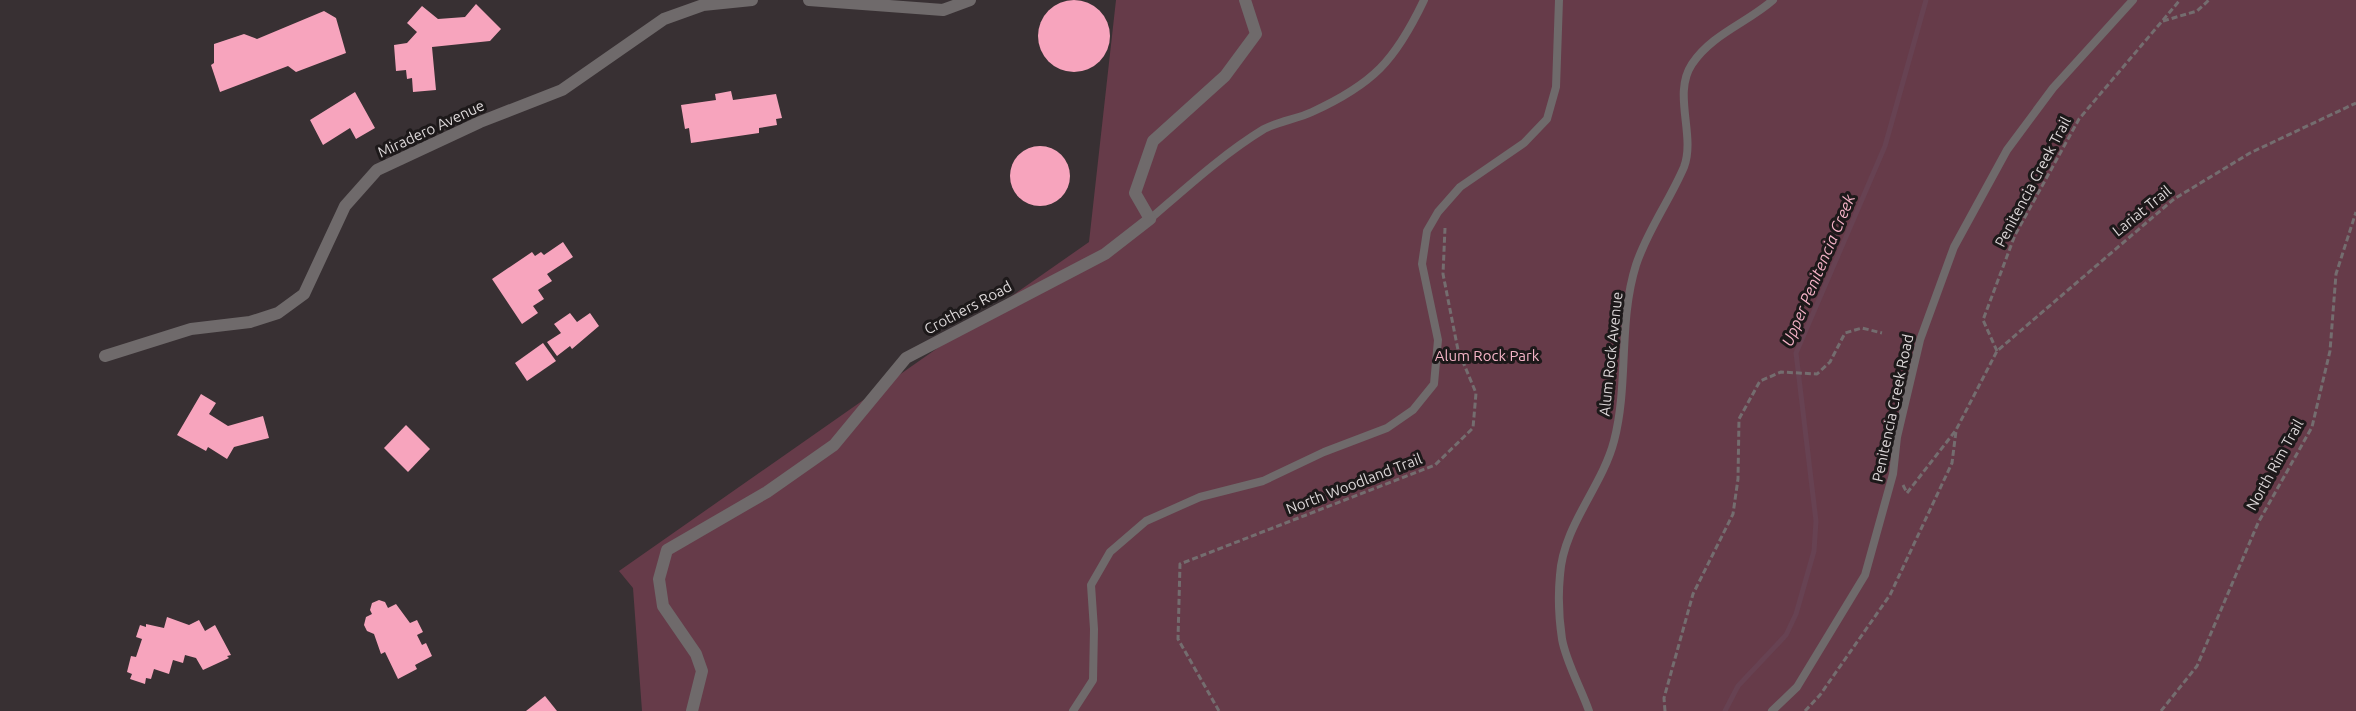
<svg xmlns="http://www.w3.org/2000/svg" width="2356" height="711" font-family="Ubuntu,sans-serif">
	<rect width="100%" height="100%" fill="#383033"/>
	<polygon fill="#663b49" points="1116,0 2356,0 2356,711 642,711 633,588 619,571 1089,242"/>
	<g fill="none" stroke-linecap="round" stroke-linejoin="round">
		<polyline stroke="#674252" stroke-width="5" points="1725,711 1738,686 1786,635 1796,614 1814,551 1816,521 1796,353 1885,146 1926,0"/>
	</g>
	<g fill="#f7a4bd">
		<circle cx="1074" cy="36" r="36"/>
		<polygon points="476,4 501,29 490,41 432,47 436,90 413,92 412,78 407,79 406,70 396,71 394,45 407,43 417,32 407,23 422,6 438,19 465,17"/>
		<polygon points="324,11 336,18 346,53 296,72 288,66 220,92 211,65 214,63 214,44 244,34 257,39"/>
		<polygon points="731,91 733,100 776,94 782,118 776,119 777,125 759,128 759,133 691,143 689,128 685,129 681,105 716,100 715,94"/>
		<polygon points="355,92 375,128 356,139 350,128 323,145 310,120"/>
		<circle cx="1040" cy="176" r="30"/>
		<polygon points="563,242 573,257 547,274 552,281 538,290 544,299 533,306 538,313 522,324 492,279 532,252 535,256 541,252 544,255"/>
		<polygon points="570,313 577,322 590,313 599,326 572,349 570,346 557,356 547,342 561,333 554,324"/>
		<polygon points="543,343 556,361 527,381 515,363"/>
		<polygon points="201,394 216,403 209,414 228,426 263,416 269,438 234,447 227,459 208,447 206,451 177,435"/>
		<polygon points="406,425 430,449 408,472 384,448"/>
		<polygon points="379,600 385,602 388,608 396,604 410,623 417,620 423,632 417,635 422,645 426,643 432,656 415,665 417,669 398,679 385,652 381,654 374,634 367,631 364,625 366,617 372,614 370,610 372,603"/>
		<polygon points="167,617 189,625 199,620 205,631 215,625 231,655 227,656 229,658 203,670 196,658 185,655 183,663 173,660 169,674 154,669 151,679 146,678 145,684 130,679 132,674 127,672 131,656 136,657 142,639 136,637 140,625 146,627 146,624 164,628"/>
		<polygon points="545,696 557,711 526,711"/>
	</g>
	<g fill="none" stroke-linecap="round" stroke-linejoin="round">
		<g stroke="#746d6f" stroke-width="3" stroke-dasharray="6 3" stroke-linecap="butt">
			<polyline points="2163,21 2197,11 2209,0"/>
			<polyline points="1997,351 1983,320 2015,235 2079,119 2180,0"/>
			<polyline points="1903,485 1907,493 1956,430 1997,351 2174,199 2250,153 2356,103"/>
			<polyline points="1219,711 1178,639 1180,564 1435,465 1473,428 1476,393 1458,350 1443,274 1445,228"/>
			<polyline points="1665,711 1664,698 1693,594 1733,514 1738,479 1739,419 1760,381 1781,372 1817,374 1830,362 1845,333 1862,328 1882,333"/>
			<polyline points="1805,711 1820,695 1890,595 1952,463 1956,431"/>
			<polyline points="2161,711 2197,666 2258,523 2312,427 2330,351 2336,274 2356,212"/>
		</g>
		<g stroke="#6f6a6b" stroke-width="8">
			<path d="M1150,219C1186,188 1223,154 1264,129C1279,121 1297,119 1312,112C1373,84 1395,61 1424,0"/>
			<polyline points="1073,711 1093,680 1094,629 1091,585 1110,552 1146,521 1200,497 1263,481 1324,452 1387,428 1413,410 1434,384 1438,340 1422,264 1427,231 1438,212 1460,187 1524,143 1547,119 1556,87 1559,0"/>
			<path d="M1589,711C1581,688 1566,662 1562,639C1559,619 1558,595 1560,575C1563,526 1602,487 1614,441C1629,384 1618,322 1636,265C1647,231 1670,200 1684,167C1696,135 1672,94 1692,64C1712,34 1747,23 1773,0"/>
			<polyline points="1772,711 1797,687 1865,575 1893,474 1897,437 1920,340 1954,247 2007,150 2053,88 2133,0"/>
		</g>
		<g stroke="#6f6a6b" stroke-width="12">
			<polyline points="809,0 943,10 970,0"/>
			<polyline points="105,356 191,329 250,322 278,313 304,294 345,206 377,170 480,122 562,90 664,19 703,5 752,0"/>
			<polyline points="692,711 702,671 696,654 663,606 659,579 667,550 767,492 834,445 906,358 1105,254 1150,219 1135,193 1153,141 1225,76 1256,34 1245,0"/>
		</g>
	</g>
	<g text-anchor="middle" stroke-width="6" stroke-linejoin="round" paint-order="stroke">
		<g font-size="15" fill="#ddd8d9" stroke="#1d191a">
			<text transform="translate(431 129) rotate(-25)" y="5">Miradero Avenue</text>
			<text transform="translate(2033 182) rotate(-62)" y="5">Penitencia Creek Trail</text>
			<text transform="translate(2142 211) rotate(-39)" y="5">Lariat Trail</text>
			<text transform="translate(968 308) rotate(-28)" y="5">Crothers Road</text>
			<text transform="translate(1611 354) rotate(-84)" y="5">Alum Rock Avenue</text>
			<text transform="translate(1893 408) rotate(-78)" y="5">Penitencia Creek Road</text>
			<text transform="translate(2275 465) rotate(-61)" y="5">North Rim Trail</text>
			<text transform="translate(1354 484) rotate(-21)" y="5">North Woodland Trail</text>
		</g>
		<g font-size="15" fill="#f6b5c8" stroke="#1d191a">
			<text x="1487" y="361">Alum Rock Park</text>
		</g>
		<g font-size="16" font-style="italic" fill="#f5b3c7" stroke="#1d191a">
			<text transform="translate(1818 270) rotate(-67)" y="6">Upper Penitencia Creek</text>
		</g>
	</g>
</svg>
